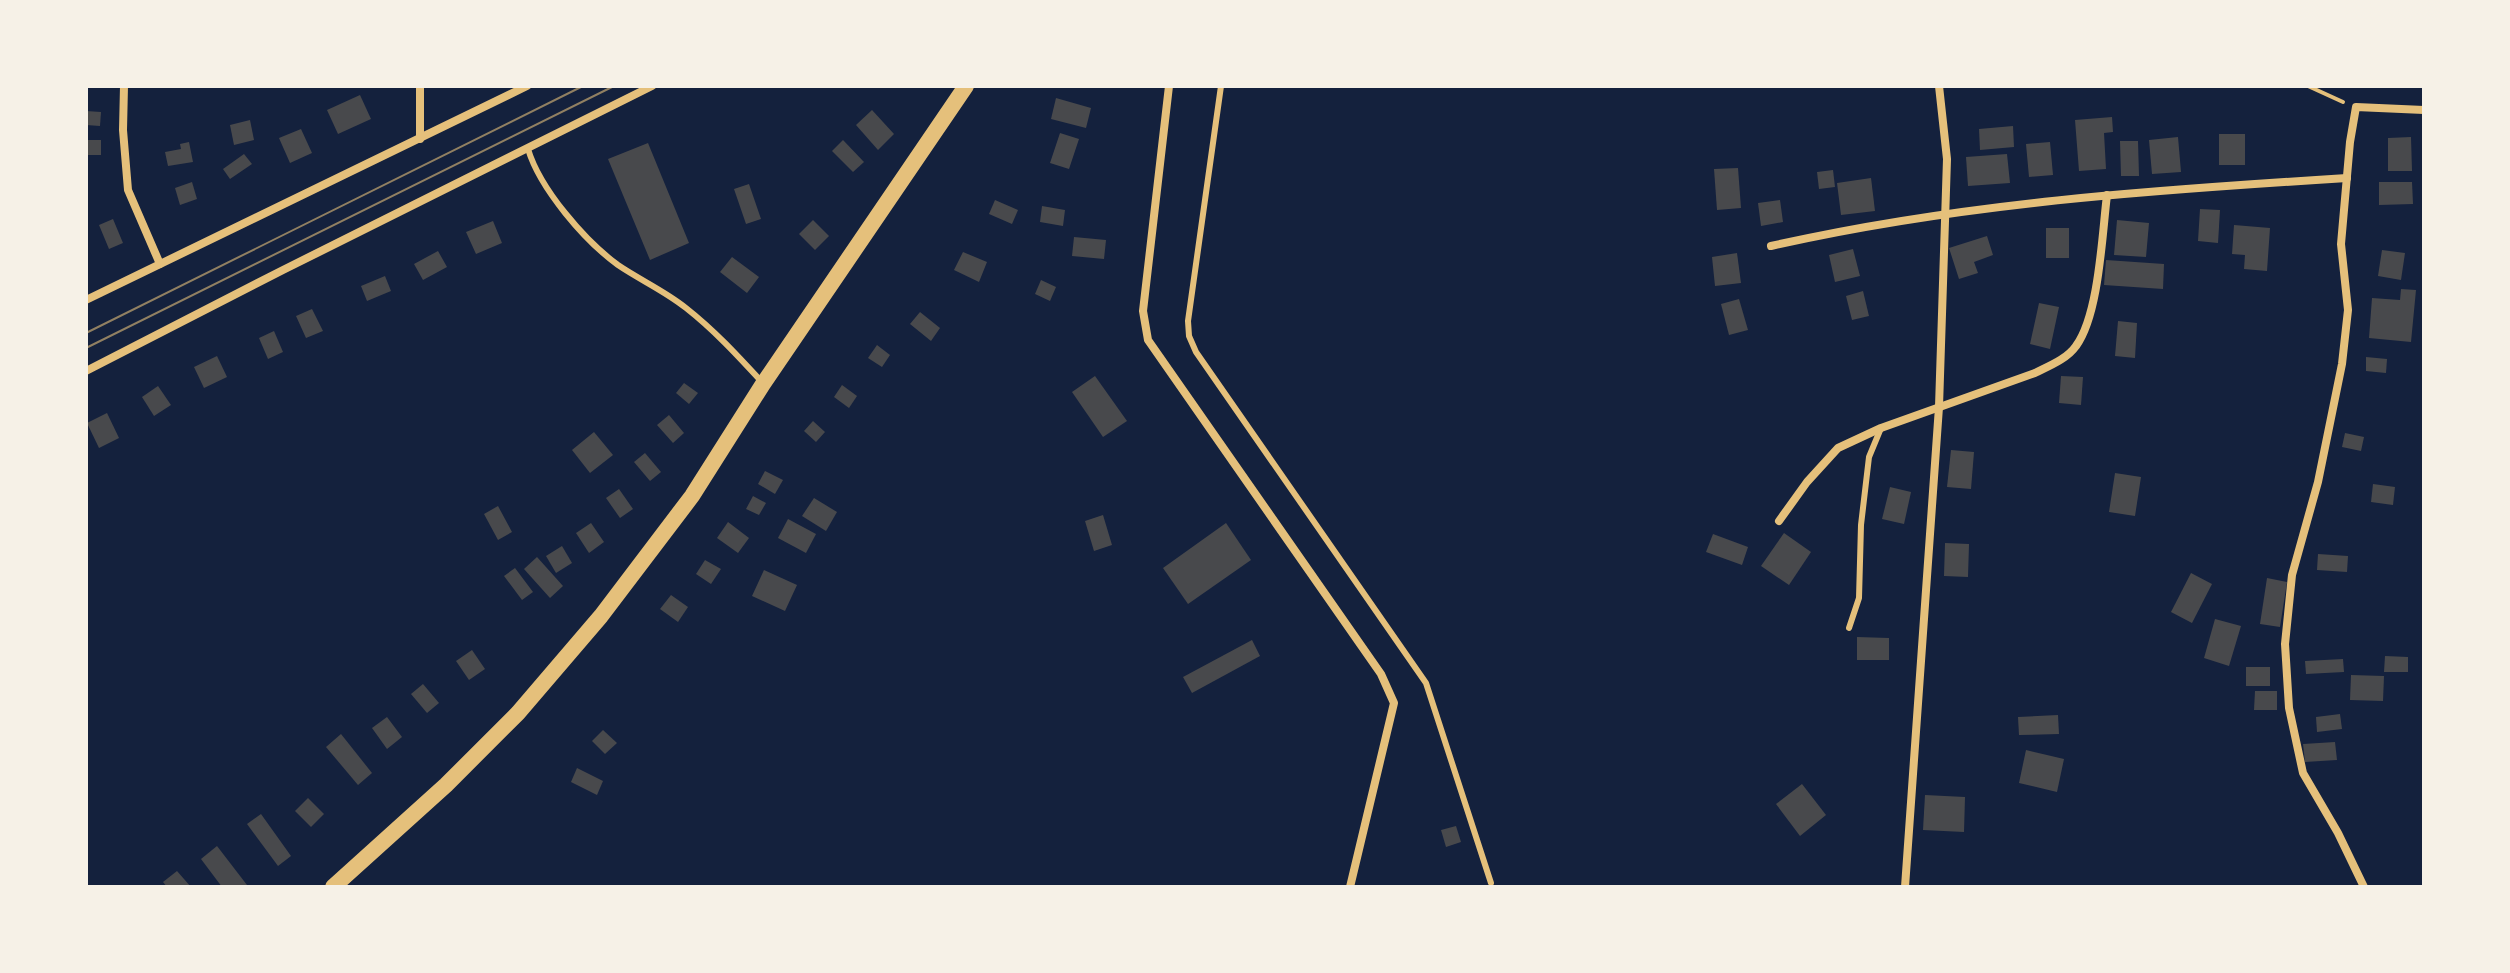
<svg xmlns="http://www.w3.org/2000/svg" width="2510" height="973" font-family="'Roboto Condensed',sans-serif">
	<rect width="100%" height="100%" fill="#14213d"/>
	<g fill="#48494c">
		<polygon points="360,95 371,119 338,134 327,110"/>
		<polygon points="1056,98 1091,108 1086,128 1051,119"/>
		<polygon points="872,110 894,134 878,150 856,125"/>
		<polygon points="86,111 101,112 100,126 86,125"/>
		<polygon points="2112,117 2113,132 2104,133 2106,169 2079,171 2075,120"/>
		<polygon points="250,120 254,140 234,145 230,125"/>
		<polygon points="2013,126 2014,147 1980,150 1979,129"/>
		<polygon points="301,129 312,153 290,163 279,138"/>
		<polygon points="1060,133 1079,139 1069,169 1050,163"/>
		<rect x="2219" y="134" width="26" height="31"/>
		<polygon points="2178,137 2181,172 2152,174 2149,140"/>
		<polygon points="2411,137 2412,171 2388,171 2388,138"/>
		<rect x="86" y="140" width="15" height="15"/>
		<polygon points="843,140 864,162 853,172 832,151"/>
		<polygon points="2120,141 2138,141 2139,176 2121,176"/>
		<polygon points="189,142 193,162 168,166 165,152 181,149 180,144"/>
		<polygon points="2050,142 2053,175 2029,177 2026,144"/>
		<polygon points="648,143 689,243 650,260 608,159"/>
		<polygon points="244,154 252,164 230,179 223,169"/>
		<polygon points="2007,154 2010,183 1968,186 1966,157"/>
		<polygon points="1738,168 1741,208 1717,210 1714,169"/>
		<polygon points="1833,170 1835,187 1819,189 1817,172"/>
		<polygon points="1871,178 1875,211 1841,215 1837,183"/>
		<polygon points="192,182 197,199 180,205 175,188"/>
		<polygon points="2379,182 2412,182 2413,204 2379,205"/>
		<polygon points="749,184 761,219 746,224 734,189"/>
		<polygon points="995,200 1018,210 1012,224 989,214"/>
		<polygon points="1780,200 1783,222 1761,226 1758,203"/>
		<polygon points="1042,206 1065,210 1063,226 1040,222"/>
		<polygon points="2200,209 2220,210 2218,243 2198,241"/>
		<polygon points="113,219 123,243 109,249 99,225"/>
		<polygon points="813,220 829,236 815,250 799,234"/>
		<polygon points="2117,220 2149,223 2146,257 2114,255"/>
		<polygon points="493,221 502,243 476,254 466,232"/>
		<polygon points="2234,225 2270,228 2267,271 2244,269 2245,255 2232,254"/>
		<rect x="2046" y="228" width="23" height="30"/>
		<polygon points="1987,236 1993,255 1974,262 1978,273 1959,279 1949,248"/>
		<polygon points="1074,237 1106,240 1104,259 1072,256"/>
		<polygon points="1853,249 1860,276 1835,282 1829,255"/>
		<polygon points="2382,250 2405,253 2401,280 2378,276"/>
		<polygon points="438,251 447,267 423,280 414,264"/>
		<polygon points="963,252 987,262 979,282 954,270"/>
		<polygon points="1737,253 1741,283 1715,286 1712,257"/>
		<polygon points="732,257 759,277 747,293 720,272"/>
		<polygon points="2106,260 2164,264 2163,289 2104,285"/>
		<polygon points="385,276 391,291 367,301 361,286"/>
		<polygon points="1041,280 1056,287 1050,301 1035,294"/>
		<polygon points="2401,289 2416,290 2411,342 2369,338 2372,298 2400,300"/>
		<polygon points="1863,291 1869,316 1852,320 1846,296"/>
		<polygon points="1739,299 1748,330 1729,335 1721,304"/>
		<polygon points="2039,303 2059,307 2050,349 2030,344"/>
		<polygon points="312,309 323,331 306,338 296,316"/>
		<polygon points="920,312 940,328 931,341 910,324"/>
		<polygon points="2118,321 2137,323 2135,358 2115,356"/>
		<polygon points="274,331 283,352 268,359 259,338"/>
		<polygon points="877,345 890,355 882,367 868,358"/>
		<polygon points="217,356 227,377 204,388 194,367"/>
		<polygon points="2366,357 2387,359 2386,373 2366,371"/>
		<polygon points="1095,376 1127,421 1103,437 1072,392"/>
		<polygon points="2061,376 2083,377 2081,405 2059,403"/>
		<polygon points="684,383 698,393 689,404 676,393"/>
		<polygon points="842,385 857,396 849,408 834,397"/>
		<polygon points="158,386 171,405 154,416 142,397"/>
		<polygon points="107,413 119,438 99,448 87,423"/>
		<polygon points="669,415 684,433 673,443 657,425"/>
		<polygon points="813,421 825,432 816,442 804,431"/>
		<polygon points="594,432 613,455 590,473 572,450"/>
		<polygon points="2345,433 2364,437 2361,451 2342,447"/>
		<polygon points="1951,450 1974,452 1971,489 1947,487"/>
		<polygon points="645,453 661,472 650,481 634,462"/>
		<polygon points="765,471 783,480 775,494 758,484"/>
		<polygon points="2115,473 2141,477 2135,516 2109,512"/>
		<polygon points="2373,484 2395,487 2393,505 2371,502"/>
		<polygon points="1890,487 1911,492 1904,524 1882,519"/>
		<polygon points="619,489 633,509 620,518 606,498"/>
		<polygon points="753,496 766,503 759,515 746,509"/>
		<polygon points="814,498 837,512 826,531 802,516"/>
		<polygon points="498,506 512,532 498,540 484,514"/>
		<polygon points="1103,515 1112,545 1094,551 1085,521"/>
		<polygon points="788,519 816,534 806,553 778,538"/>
		<polygon points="728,522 749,538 738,553 717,538"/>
		<polygon points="591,523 604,542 589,553 576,533"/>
		<polygon points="1226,523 1251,560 1188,604 1163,568"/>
		<polygon points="1784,533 1811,552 1789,585 1761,566"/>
		<polygon points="1713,534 1748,547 1742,565 1706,552"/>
		<polygon points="1945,543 1969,544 1968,577 1944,576"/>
		<polygon points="562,546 572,563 556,573 546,556"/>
		<polygon points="2318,554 2348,556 2347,572 2317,570"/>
		<polygon points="537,557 563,586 550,598 524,569"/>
		<polygon points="705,560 721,569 711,584 696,574"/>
		<polygon points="515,568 533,592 522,600 504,576"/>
		<polygon points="764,570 797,585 785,611 752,596"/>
		<polygon points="2191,573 2212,584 2192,623 2171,612"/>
		<polygon points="2267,578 2287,582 2280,627 2260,624"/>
		<polygon points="671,595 688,607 678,622 660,609"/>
		<polygon points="2215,619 2241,626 2229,666 2204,658"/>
		<polygon points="1857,637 1889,638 1889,660 1857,660"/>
		<polygon points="1252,640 1260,656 1192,693 1183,677"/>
		<polygon points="472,650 485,669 469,680 456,661"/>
		<polygon points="2385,656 2408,657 2408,672 2384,672"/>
		<polygon points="2343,659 2344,672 2306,674 2305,661"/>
		<rect x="2246" y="667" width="24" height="19"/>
		<polygon points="2351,675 2384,676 2383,701 2350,700"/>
		<polygon points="423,684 439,703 427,713 411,694"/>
		<polygon points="2255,691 2277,691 2277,710 2254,710"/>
		<polygon points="2340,714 2342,729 2317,732 2316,717"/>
		<polygon points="2058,715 2059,734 2019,735 2018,717"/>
		<polygon points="387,717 402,737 387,749 372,728"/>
		<polygon points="603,730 617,743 605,754 592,741"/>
		<polygon points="341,734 372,773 358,785 326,747"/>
		<polygon points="2335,742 2337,760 2305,762 2303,744"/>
		<polygon points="2026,750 2064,759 2057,792 2019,783"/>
		<polygon points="577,768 603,781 597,795 571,782"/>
		<polygon points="1802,784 1826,815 1800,836 1776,804"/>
		<polygon points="1925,795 1965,797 1964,832 1923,830"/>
		<polygon points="308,798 324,814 311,827 295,811"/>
		<polygon points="261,814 291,856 278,866 247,824"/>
		<polygon points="1456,826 1461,842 1446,847 1441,830"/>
		<polygon points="217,846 247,885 245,887 222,887 201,859"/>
		<polygon points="177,871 191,887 167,887 163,882"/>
	</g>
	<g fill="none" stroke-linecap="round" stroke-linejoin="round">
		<polyline stroke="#e5c07b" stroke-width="4" points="2308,86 2343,102"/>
		<g stroke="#e5c07b" stroke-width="6">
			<polyline points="1221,86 1188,321 1189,336 1196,352 1426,683 1491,883"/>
			<path d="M528,149C540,189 585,241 618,265C640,280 665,291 686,308C714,330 737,355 761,381"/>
			<polyline points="1849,628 1859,598 1861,525 1869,457 1881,428"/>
		</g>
		<g stroke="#e5c07b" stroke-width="8">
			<polyline points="124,86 123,130 128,190 160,264"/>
			<polyline points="1169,86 1143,311 1148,340 1381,674 1394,703 1350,887"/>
			<polyline points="420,139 420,86"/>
			<path d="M1771,246C1960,203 2154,190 2347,178"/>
			<polyline points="86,300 527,86"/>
			<polyline points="86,371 283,270 652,86"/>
			<path d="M1779,521L1807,482L1838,448L1881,428L2035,373C2049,366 2067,359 2076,346C2099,315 2102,235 2107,195"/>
			<polyline points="1905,887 1939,407 1947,159 1939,86"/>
			<polyline points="2364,887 2338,833 2303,773 2289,708 2285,644 2292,575 2318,482 2342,364 2348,310 2341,244 2350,142 2356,107 2424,110"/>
		</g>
		<polyline stroke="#e5c07b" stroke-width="16" points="333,887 446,785 518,713 601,616 692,496 763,384 966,86"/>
		<g stroke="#918062" stroke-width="2">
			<polyline points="86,333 583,86"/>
			<polyline points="86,348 614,86"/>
		</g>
	</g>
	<rect width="2510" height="973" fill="none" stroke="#f6f1e7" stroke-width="176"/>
</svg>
